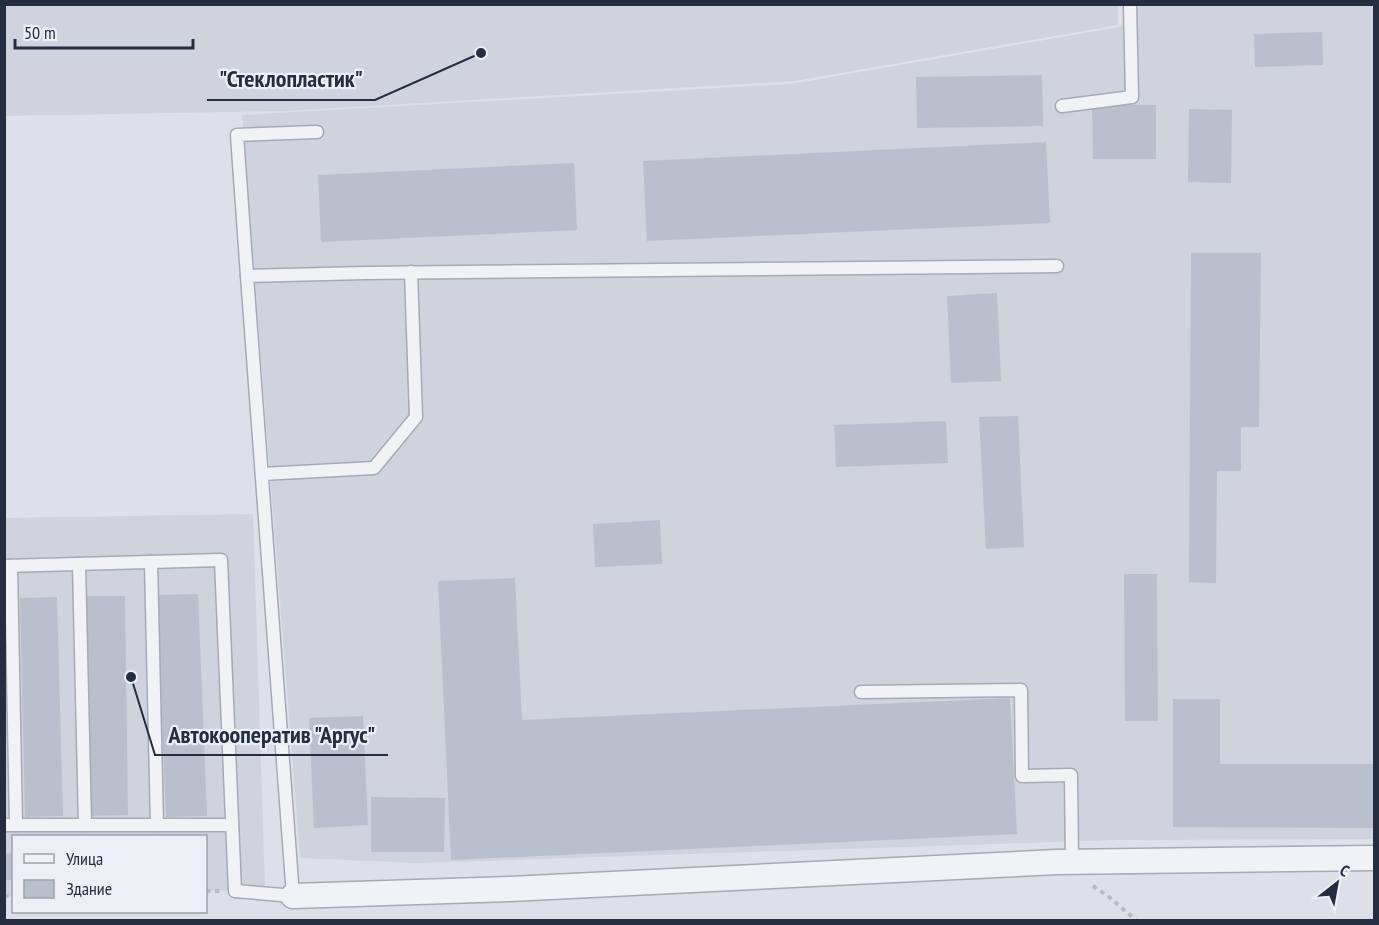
<svg xmlns="http://www.w3.org/2000/svg" width="1379" height="925" font-family="'PT Sans Narrow',sans-serif">
	<rect width="100%" height="100%" fill="#dde0e8"/>
	<g fill="#ced3de">
		<polygon points="1118,5 1118,25 795,81 287,111 5,116 5,5"/>
		<polygon points="1141,5 1374,5 1374,839 1118,840 416,863 300,858 242,115 791,84 1119,27"/>
		<polygon points="253,514 265,889 206,891 206,836 14,836 13,896 5,897 4,518"/>
	</g>
	<g fill="#b9bfcc">
		<polygon points="1322,32 1323,65 1255,67 1254,34"/>
		<polygon points="1042,75 1043,126 917,128 916,77"/>
		<polygon points="1092,105 1156,105 1156,159 1093,159"/>
		<polygon points="1189,109 1232,110 1231,183 1188,182"/>
		<polygon points="1046,142 1050,223 647,241 643,161"/>
		<polygon points="574,163 577,230 321,242 318,175"/>
		<polygon points="1191,253 1261,253 1259,427 1241,427 1241,471 1217,471 1216,583 1189,582"/>
		<polygon points="997,293 1001,381 951,383 947,296"/>
		<polygon points="1018,416 1024,547 986,549 979,417"/>
		<polygon points="946,421 948,463 836,467 834,425"/>
		<polygon points="660,520 662,564 595,567 593,524"/>
		<polygon points="1124,574 1157,574 1158,721 1125,721"/>
		<polygon points="515,578 522,720 1010,698 1017,834 451,860 438,581"/>
		<polygon points="198,594 207,816 166,817 157,595"/>
		<polygon points="87,596 125,596 128,815 90,816"/>
		<polygon points="57,597 63,816 25,817 20,598"/>
		<polygon points="1173,699 1220,699 1220,764 1374,764 1374,828 1173,827"/>
		<polygon points="363,716 368,825 314,828 309,718"/>
		<polygon points="371,797 445,798 444,852 371,852"/>
		<polygon points="14,853 14,880 4,880 4,854"/>
	</g>
	<g fill="none" stroke-linecap="round" stroke-linejoin="round">
		<defs>
			<g id="lane">
				<polyline points="1062,106 1132,97 1130,4"/>
				<polyline points="247,276 237,135 317,132"/>
				<polyline points="262,474 374,468 416,417 411,272"/>
				<polyline points="151,562 157,825"/>
				<polyline points="79,564 85,825"/>
				<polyline points="4,566 221,560 235,891 293,896 247,276 365,273 1057,266"/>
				<polyline points="11,566 16,825"/>
				<polyline points="861,692 1021,690 1022,776 1071,775 1072,862"/>
				<polyline points="4,825 231,825"/>
			</g>
			<polyline id="street" points="293,896 510,889 1057,862 1374,858"/>
		</defs>
		<use href="#lane" stroke="#a6aab6" stroke-width="15"/>
		<use href="#street" stroke="#a6aab6" stroke-width="27"/>
		<g stroke="#b7bbc3" stroke-width="4" stroke-dasharray="4.5 4.5" stroke-linecap="butt">
			<polyline points="1093,886 1109,897 1136,920"/>
			<polyline points="206,891 220,891"/>
			<polyline points="4,896 14,896"/>
		</g>
		<use href="#lane" stroke="#f0f2f6" stroke-width="12"/>
		<use href="#street" stroke="#f0f2f6" stroke-width="24"/>
	</g>
	<path fill="none" stroke="#252d41" stroke-width="2" d="M481 53L375 100H207M131 677L155 755H388"/>
	<g fill="#252d41" stroke="#ecf0f6" stroke-width="2">
		<circle cx="481" cy="53" r="6"/>
		<circle cx="131" cy="677" r="6"/>
	</g>
	<g font-size="24" text-anchor="middle" font-weight="bold" fill="#252d41" stroke="#ecf0f6" stroke-width="4.5" stroke-linejoin="round" paint-order="stroke">
		<text x="291" y="87">"Стеклопластик"</text>
		<text x="272" y="743">Автокооператив "Аргус"</text>
	</g>
	<rect width="1379" height="925" fill="none" stroke="#252d41" stroke-width="12"/>
	<rect x="12" y="835" width="195" height="78" fill="#ecf0f6" stroke="#9ca2ae" stroke-width="1.5"/>
	<rect x="24" y="854" width="30" height="9" fill="#f0f2f6" stroke="#9ca2ae" stroke-width="1.5"/>
	<text x="66" y="865" font-size="18" fill="#252d41">Улица</text>
	<rect x="24" y="880" width="30" height="18" fill="#b9bfcc" stroke="#9ca2ae" stroke-width="1.5"/>
	<text x="66" y="895" font-size="18" fill="#252d41">Здание</text>
	<g transform="translate(1337 883) rotate(31)" stroke="#ecf0f6" stroke-width="4.5" paint-order="stroke">
	<path d="M0-4.5L10 22L0 15L-10 22Z" fill="#252d41"/>
	<text y="-9" font-size="16" font-weight="bold" text-anchor="middle" fill="#252d41">С</text>
	</g>
	<path d="M15 39v9h178v-9" fill="none" stroke="#252d41" stroke-width="3"/>
	<text x="24" y="39" font-size="18" fill="#252d41" stroke="#ecf0f6" stroke-width="4.5" paint-order="stroke">50 m</text>
</svg>
